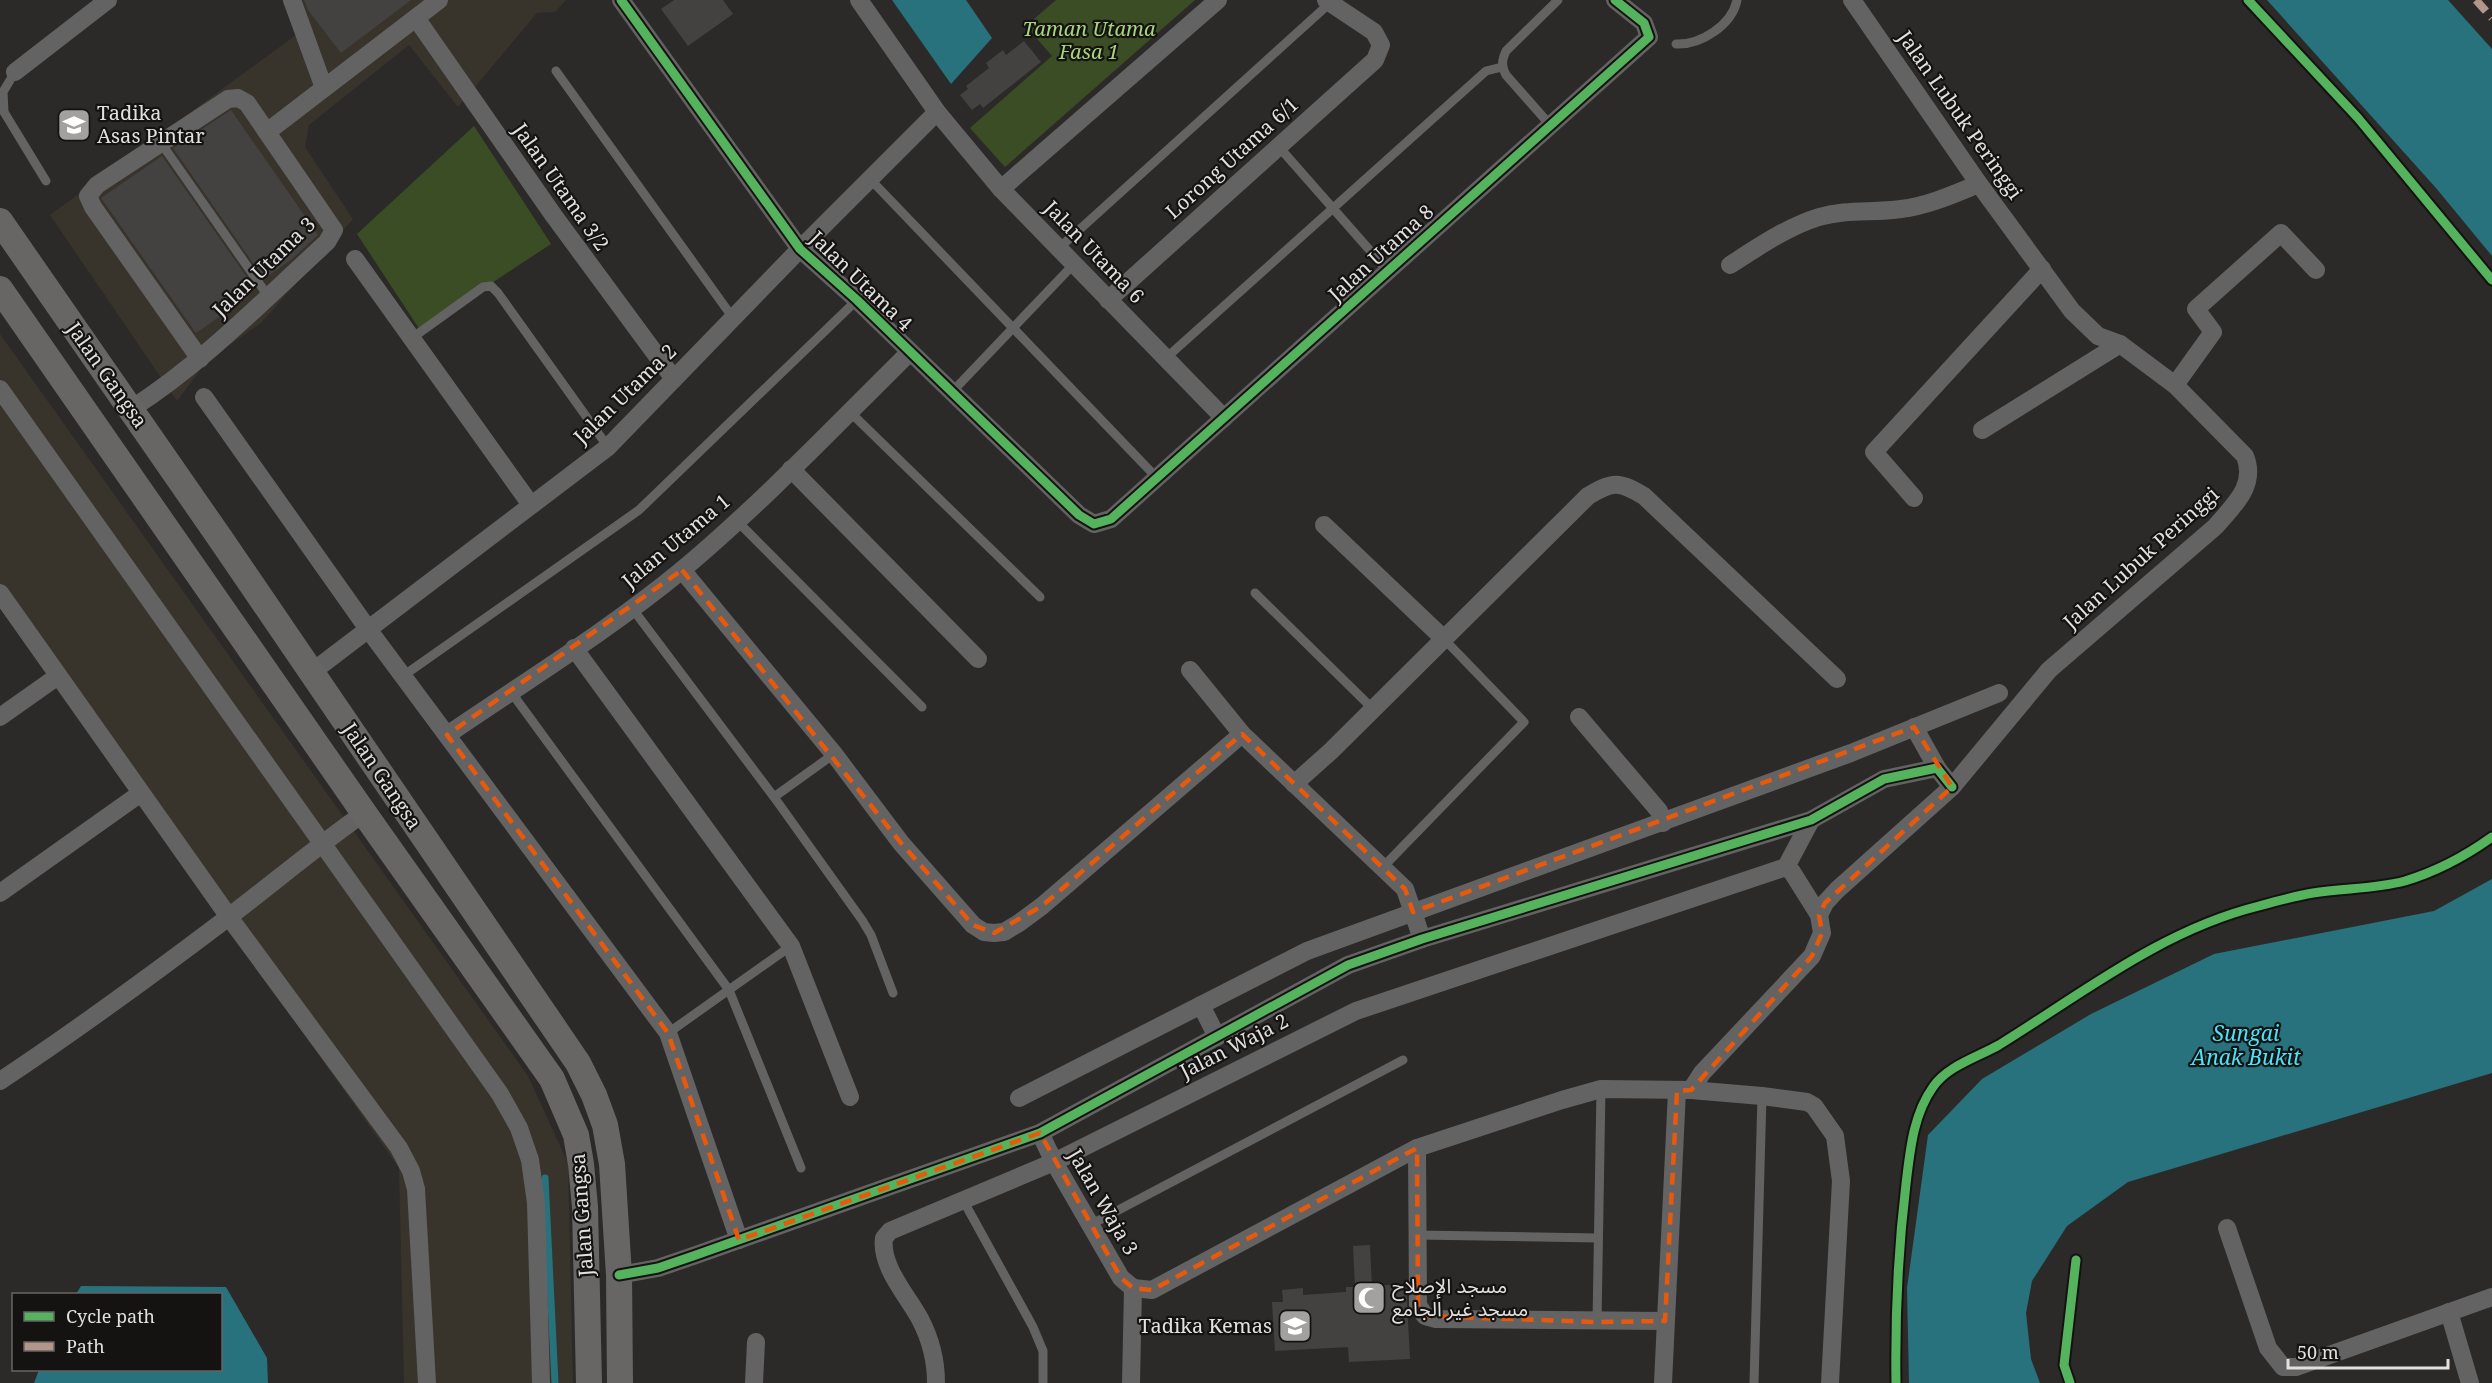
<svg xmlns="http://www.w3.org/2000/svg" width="2492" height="1383" font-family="'Noto Serif','Noto Sans Arabic',serif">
	<rect width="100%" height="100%" fill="#2c2a28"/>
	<g fill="#38332b">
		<polygon points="282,0 566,0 555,12 537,13 458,107 409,45 309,125 305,147 353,219 261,323 208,360 177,401 50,215 296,35"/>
		<polygon points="0,334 528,1076 568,1163 573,1383 404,1383 399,1168 0,606"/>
	</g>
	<g fill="#3b4d25">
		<polygon points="1056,0 1195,0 1005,167 970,128 1052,56 1026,26"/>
		<polygon points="474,126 551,244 420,330 357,234"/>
	</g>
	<g fill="#27727d">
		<polygon points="892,0 966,0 992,38 951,84"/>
		<polygon points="2267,0 2448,0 2492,49 2492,256 2436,188"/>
		<polygon points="2492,879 2492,1073 2128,1182 2067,1226 2032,1281 2026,1313 2031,1359 2040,1383 1909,1383 1907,1288 1928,1135 1982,1079 2091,1014 2214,954 2434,911"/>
		<polygon points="81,1286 226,1287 267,1358 268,1383 34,1383 39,1370 220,1370 220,1294 76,1294"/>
	</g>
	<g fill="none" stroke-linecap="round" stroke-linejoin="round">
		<polyline stroke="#27727d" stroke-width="7" points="545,1178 555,1383"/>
	</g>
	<g fill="#444240">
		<polygon points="304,0 411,0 341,53 308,10"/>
		<polygon points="674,0 723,0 733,14 688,46 661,9"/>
		<polygon points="1024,41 1041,62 983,108 980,104 972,110 960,95 968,89 966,86 989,68 986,63 1003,50 1006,55"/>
		<polygon points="231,110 318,235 292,259 264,279 173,148"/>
		<polygon points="162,156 253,286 245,292 248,297 196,333 101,198"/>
		<polygon points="1370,1245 1372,1286 1406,1284 1410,1359 1349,1362 1348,1347 1275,1351 1272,1302 1283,1302 1282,1290 1303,1288 1303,1295 1346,1292 1346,1287 1355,1287 1353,1246"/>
	</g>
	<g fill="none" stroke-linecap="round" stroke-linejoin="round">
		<g stroke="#646363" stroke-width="9">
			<path d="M1676,44C1701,45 1732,25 1737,0"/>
			<polyline points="556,71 733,318"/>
			<polyline points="15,72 3,92 4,112 46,181"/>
			<path d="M1551,126L1506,75C1501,65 1502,60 1506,51L1558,0"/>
			<polyline points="161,143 268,296"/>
			<polyline points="1279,147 1388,271"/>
			<polyline points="870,179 1157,478"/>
			<polyline points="1058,249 1330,3"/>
			<polyline points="412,338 483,287 491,286 498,293 608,447"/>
			<polyline points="1166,358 1486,71 1502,67"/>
			<polyline points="951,393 1073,265"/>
			<polyline points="849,411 1040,597"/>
			<polyline points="737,521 922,707"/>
			<polyline points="1255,593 1372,708"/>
			<polyline points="632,608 774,797 862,920 871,935 893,993"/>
			<polyline points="403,676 639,510 857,300"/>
			<polyline points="511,692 729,990 801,1168"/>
			<polyline points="774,797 834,754"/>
			<polyline points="1382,868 1524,722 1443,638"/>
			<polyline points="668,1033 791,946"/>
			<polyline points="963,1200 1033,1327 1043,1351 1043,1383"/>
			<polyline points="1090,1225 1403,1060"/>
			<polyline points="1418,1235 1598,1238"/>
			<polyline points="1597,1322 1601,1089"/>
			<polyline points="1754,1383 1762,1096"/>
		</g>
		<g stroke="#646363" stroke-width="18">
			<polyline points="292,0 324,88"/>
			<polyline points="621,0 800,249 857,300 1079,515 1094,524 1111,519 1649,37 1644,23 1615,0"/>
			<polyline points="859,0 937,112 1001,189 1224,418"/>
			<polyline points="416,18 554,216 674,379"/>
			<polyline points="15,72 108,0"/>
			<polyline points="267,132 439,0"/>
			<polyline points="1001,189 1218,0"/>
			<polyline points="355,259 531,505"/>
			<path d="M1730,265C1758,247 1787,227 1819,217C1846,209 1873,213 1901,209C1928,206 1954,194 1979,184"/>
			<polyline points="1108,300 1375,60 1381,45 1374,32 1326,0"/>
			<polyline points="2175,385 2213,332 2196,309 2281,233 2316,270"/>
			<polyline points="0,389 500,1094 519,1128 530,1160 536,1203 541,1383"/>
			<polyline points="204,397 368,629 668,1033 739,1240"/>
			<path d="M131,409C203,363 264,300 327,242L334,230L247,103L238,98L228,99L97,185L88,196L93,207L200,359"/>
			<polyline points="1982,430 2120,344"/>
			<polyline points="791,469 978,659"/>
			<polyline points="1914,498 1874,452 2042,269"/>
			<polyline points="1324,525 1443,638"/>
			<polyline points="682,570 834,754 901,843 973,925 984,932 994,933 1004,932 1019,923 1042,906 1242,734"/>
			<polyline points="0,593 229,917 399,1148 411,1171 416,1189 427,1383"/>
			<polyline points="574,648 791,946 850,1097"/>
			<polyline points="1190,670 1242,734 1405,889 1422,939"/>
			<polyline points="312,672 608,447 800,249 937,112"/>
			<polyline points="0,717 58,676"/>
			<polyline points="1579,717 1659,811 1663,823"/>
			<polyline points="1914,727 1937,768"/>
			<path d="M447,735C526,681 609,630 682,570C762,503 835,426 909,353"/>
			<path d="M1294,784L1331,751L1588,496C1613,481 1619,481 1644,496L1837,679"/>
			<polyline points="1786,867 1811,820"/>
			<polyline points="0,893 141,793"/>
			<path d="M1819,915L1825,903L1837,890L1952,787L2049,670L2215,527C2233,506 2257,486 2245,456L2175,385L2120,344L2098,336L2072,311L1979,184L1852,0"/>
			<polyline points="1201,1005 1217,1037"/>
			<path d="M0,1081C77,1030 152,975 226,919C272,884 316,847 364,813"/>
			<polyline points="1019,1098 1307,951 1851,753 1999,693"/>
			<polyline points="1040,1133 1054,1162 1121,1278 1133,1288"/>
			<polyline points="1417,1148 1418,1305 1425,1316 1436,1319 1665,1321"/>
			<polyline points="2227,1228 2268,1348 2283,1367 2296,1367 2492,1297"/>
			<polyline points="619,1275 658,1268 696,1255 1040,1133 1348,965 1422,939 1811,820 1884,779 1937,768 1952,787"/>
			<polyline points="1133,1288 1152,1290 1417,1148 1562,1100 1601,1089 1691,1090 1762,1096 1807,1102 1814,1106 1835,1136 1841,1181 1830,1383"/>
			<polyline points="2449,1312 2470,1383"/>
			<polyline points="754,1383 756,1342"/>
			<path d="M936,1383C936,1361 930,1338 920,1319C907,1295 880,1266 884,1238L890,1231L1054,1162L1356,1011L1786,867L1792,872L1819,915L1822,933L1812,956L1702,1073L1691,1090"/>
			<polyline points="1131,1383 1133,1288"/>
			<polyline points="1663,1383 1677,1091"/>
		</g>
		<g stroke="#686664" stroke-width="26">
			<polyline points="0,221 222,541 578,1063 594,1095 605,1125 612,1164 619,1275 620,1383"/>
			<polyline points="0,289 364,813 552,1079 576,1135 581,1164 585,1207 589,1383"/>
		</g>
		<polyline stroke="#b2968c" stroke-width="8" stroke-dasharray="15 8" stroke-linecap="butt" points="2476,0 2492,18"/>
		<defs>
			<g id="cycleway">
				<polyline points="621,0 800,249 857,300 1079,515 1094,524 1111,519 1649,37 1644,23 1615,0"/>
				<polyline points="2248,0 2358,118 2492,280"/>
				<polyline points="619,1275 658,1268 696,1255 1040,1133 1348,965 1422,939 1811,820 1884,779 1937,768 1952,787"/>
				<path d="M1896,1383C1895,1316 1898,1250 1906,1184C1910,1151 1913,1115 1933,1087C1947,1066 1978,1057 1999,1045C2083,993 2162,930 2259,906C2277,901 2295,896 2313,893C2344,888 2375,889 2405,881C2435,872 2467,855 2492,837"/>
				<polyline points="2070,1383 2064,1365 2076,1260"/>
			</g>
		</defs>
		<use href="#cycleway" stroke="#151312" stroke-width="13"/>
		<use href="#cycleway" stroke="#56b35d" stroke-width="9"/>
	</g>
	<path fill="none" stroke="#e8590c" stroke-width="4.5" stroke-dasharray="12 8" stroke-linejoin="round" d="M682,570L901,843L973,925L994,933L1042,906L1242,734L1405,889L1413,912L1914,727L1952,787L1825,903L1819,915L1822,933L1812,956L1691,1090L1677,1091L1665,1321L1597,1322L1425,1316L1418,1305L1417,1148L1152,1290L1133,1288L1121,1278L1040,1133L739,1240L668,1033L447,735Z"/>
	<defs>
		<symbol id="school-square" viewBox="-11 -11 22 22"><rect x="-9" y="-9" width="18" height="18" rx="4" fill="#a3a19f" stroke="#151312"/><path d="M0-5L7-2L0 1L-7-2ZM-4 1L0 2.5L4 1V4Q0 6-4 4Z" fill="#fff"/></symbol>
		<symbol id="mosque-square" viewBox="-11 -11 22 22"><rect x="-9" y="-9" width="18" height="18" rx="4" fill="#a3a19f" stroke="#151312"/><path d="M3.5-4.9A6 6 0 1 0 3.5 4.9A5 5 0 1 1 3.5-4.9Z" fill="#fff"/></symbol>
	</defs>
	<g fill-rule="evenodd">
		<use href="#school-square" x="55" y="106" width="38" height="38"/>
		<use href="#mosque-square" x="1350" y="1279" width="38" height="38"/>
		<use href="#school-square" x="1276" y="1307" width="38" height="38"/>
	</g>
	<g text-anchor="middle" stroke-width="4.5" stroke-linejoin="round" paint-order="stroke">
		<g font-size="20" font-style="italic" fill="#a8d67b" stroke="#151312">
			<text x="1089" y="36">Taman Utama<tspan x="1089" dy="23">Fasa 1</tspan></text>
		</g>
		<g font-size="20" fill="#e3e1df" stroke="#151312" text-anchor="start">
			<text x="97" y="120">Tadika<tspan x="97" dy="23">Asas Pintar</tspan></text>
			<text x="1392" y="1293">مسجد الإصلاح<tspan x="1392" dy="23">مسجد غير الجامع</tspan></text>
			<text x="1272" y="1333" text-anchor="end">Tadika Kemas</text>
		</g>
		<g font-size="20" fill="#e3e1df" stroke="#151312">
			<text transform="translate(1960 115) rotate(55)" y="7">Jalan Lubuk Peringgi</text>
			<text transform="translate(1232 158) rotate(-42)" y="7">Lorong Utama 6/1</text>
			<text transform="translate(561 187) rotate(55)" y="7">Jalan Utama 3/2</text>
			<text transform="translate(1094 252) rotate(46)" y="7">Jalan Utama 6</text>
			<text transform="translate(1381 253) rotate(-42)" y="7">Jalan Utama 8</text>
			<text transform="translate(264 267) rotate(-44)" y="7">Jalan Utama 3</text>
			<text transform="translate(861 281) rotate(44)" y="7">Jalan Utama 4</text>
			<text transform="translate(107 375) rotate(55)" y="7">Jalan Gangsa</text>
			<text transform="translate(625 394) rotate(-44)" y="7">Jalan Utama 2</text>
			<text transform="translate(676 541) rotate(-40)" y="7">Jalan Utama 1</text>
			<text transform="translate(2141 558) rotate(-42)" y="7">Jalan Lubuk Peringgi</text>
			<text transform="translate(382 776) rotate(56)" y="7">Jalan Gangsa</text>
			<text transform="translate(1234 1046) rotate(-27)" y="7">Jalan Waja 2</text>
			<text transform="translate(1103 1202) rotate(60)" y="7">Jalan Waja 3</text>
			<text transform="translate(582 1215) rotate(-94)" y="7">Jalan Gangsa</text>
		</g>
		<g font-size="21" font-style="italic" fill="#4ae4fb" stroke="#151312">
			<text x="2246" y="1041">Sungai<tspan x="2246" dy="24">Anak Bukit</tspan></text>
		</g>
	</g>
	<rect x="12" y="1293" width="210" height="78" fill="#151312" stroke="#676564" stroke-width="1.5"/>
	<rect x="24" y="1312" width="30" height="9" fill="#56b35d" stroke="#676564" stroke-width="1.5"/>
	<text x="66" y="1323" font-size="18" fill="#e3e1df">Cycle path</text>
	<rect x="24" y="1342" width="30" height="9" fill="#b2968c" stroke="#676564" stroke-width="1.5"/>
	<text x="66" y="1353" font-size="18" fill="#e3e1df">Path</text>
	<path d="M2288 1359v9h160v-9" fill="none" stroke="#e3e1df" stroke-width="3"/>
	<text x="2297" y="1359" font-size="18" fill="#e3e1df" stroke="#151312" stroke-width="4.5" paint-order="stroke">50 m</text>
</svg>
